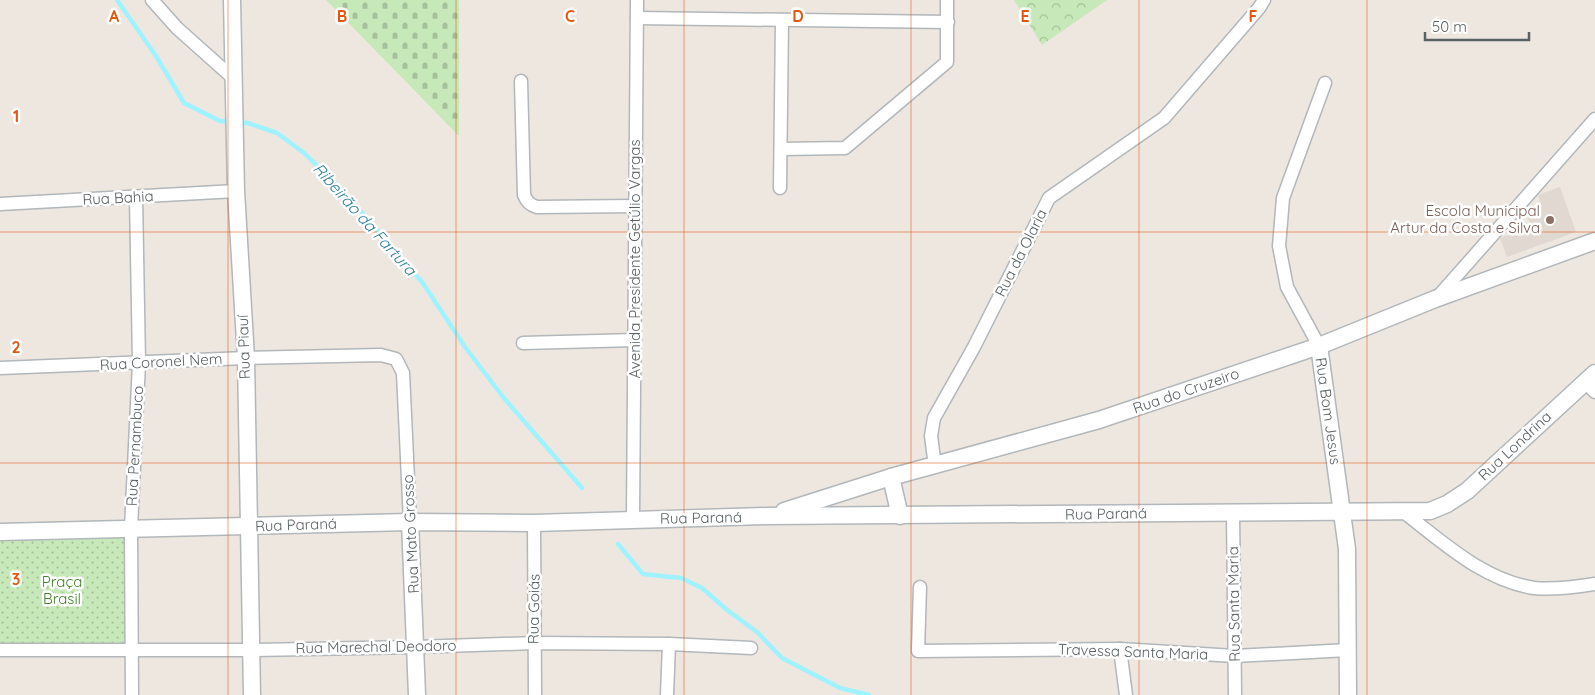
<svg xmlns="http://www.w3.org/2000/svg" width="1595" height="695" font-family="Quicksand,sans-serif">
	<defs>
		<pattern id="forest-crowns" width="20" height="18" patternUnits="userSpaceOnUse" patternTransform="scale(1.25)"><rect width="20" height="18" fill="#c7e9b9"/><path d="M2 6a3 3 0 1 1 6 0M12 15a3 3 0 1 1 6 0" fill="none" stroke="#a5c09a"/></pattern>
		<pattern id="cemetery-stones" width="16" height="16" patternUnits="userSpaceOnUse" patternTransform="scale(1.25)"><rect width="16" height="16" fill="#c7e9b9"/><path d="M2 7V4a2 2 0 0 1 4 0v3zM10 15v-3a2 2 0 0 1 4 0v3z" fill="#a5c09a"/></pattern>
		<pattern id="park-dots" width="8" height="8" patternUnits="userSpaceOnUse" patternTransform="scale(1.25)"><rect width="8" height="8" fill="#c7e9b9"/><path d="M2 2h.1M6 6h.1" fill="none" stroke="#a5c09a" stroke-width="1.8" stroke-linecap="round"/></pattern>
	</defs>
	<rect width="100%" height="100%" fill="#eee7e0"/>
	<polygon fill="#e0d8d1" points="1560,187 1576,232 1507,257 1500,238 1531,227 1526,213 1542,207 1538,195"/>
	<polygon fill="url(#forest-crowns)" points="1014,0 1107,0 1042,45"/>
	<polygon fill="url(#cemetery-stones)" points="326,0 459,0 459,136"/>
	<polygon fill="url(#park-dots)" points="127,532 129,646 0,646 0,536"/>
	<g fill="none" stroke-linecap="round" stroke-linejoin="round">
		<g stroke="#9ff2ff" stroke-width="4.5">
			<polyline points="117,0 156,56 184,103 220,121 248,123 277,133 304,153 341,189 422,282 465,347 503,397 582,488"/>
			<polyline points="618,544 643,574 681,578 702,588 727,610 757,632 782,658 840,688 869,695"/>
		</g>
		<defs>
			<g id="minor">
				<polyline points="152,0 177,28 233,78"/>
				<polyline points="637,18 948,22"/>
				<path d="M521,81L524,195C527,202 530,205 537,207L635,206"/>
				<polyline points="781,149 845,148 947,62 947,0"/>
				<polyline points="780,188 782,20"/>
				<polyline points="0,204 236,191"/>
				<polyline points="1436,299 1595,119"/>
				<polyline points="523,343 635,340"/>
				<polyline points="1319,346 1287,287 1279,246 1283,198 1325,83"/>
				<polyline points="0,368 246,358 381,355 396,359 403,373 410,522"/>
				<polyline points="1585,382 1595,392"/>
				<polyline points="935,466 931,436 934,418 974,347 1049,198 1164,118 1259,8 1264,0"/>
				<path d="M1402,511C1442,541 1482,580 1534,588C1553,590 1576,587 1595,584"/>
				<polyline points="1233,512 1235,695"/>
				<polyline points="633,519 637,0"/>
				<polyline points="534,523 535,695"/>
				<polyline points="920,587 918,651 1120,649 1235,656 1348,650"/>
				<polyline points="1120,649 1126,695"/>
				<polyline points="0,650 251,650 416,647 534,643 669,644 751,648"/>
				<polyline points="132,695 131,528 139,363 136,197"/>
				<polyline points="667,695 669,644"/>
			</g>
			<g id="tertiary">
				<polyline points="232,0 236,191 246,358 252,695"/>
				<polyline points="1319,346 1347,549 1348,695"/>
				<polyline points="891,477 900,516"/>
				<polyline points="784,511 891,477 1099,420 1319,346 1435,299 1595,241"/>
				<polyline points="410,522 417,695"/>
				<polyline points="0,532 410,522 534,523 768,516 1430,511 1447,504 1467,491 1595,373"/>
			</g>
		</defs>
		<use href="#minor" stroke="#b1b7ba" stroke-width="15"/>
		<use href="#tertiary" stroke="#b1b7ba" stroke-width="19"/>
		<use href="#minor" stroke="#fff" stroke-width="12"/>
		<use href="#tertiary" stroke="#fff" stroke-width="16"/>
	</g>
	<path fill="none" stroke="#e15910" stroke-width="1" stroke-opacity="0.55" d="M228,0V695M456,0V695M684,0V695M911,0V695M1139,0V695M1367,0V695M0,232H1595M0,463H1595"/>
	<circle fill="#8d6e63" stroke="#fff" stroke-width="2" cx="1550" cy="220" r="5"/>
	<g text-anchor="middle" stroke-width="5" stroke-linejoin="round" paint-order="stroke">
		<g font-size="15" fill="#596163" stroke="#fff">
			<text transform="translate(118 198) rotate(-3)" y="5">Rua Bahia</text>
			<text transform="translate(1021 253) rotate(-63)" y="5">Rua da Olaria</text>
			<text transform="translate(635 259) rotate(-90)" y="5">Avenida Presidente Getúlio Vargas</text>
			<text transform="translate(244 347) rotate(-92)" y="5">Rua Piauí</text>
			<text transform="translate(161 362) rotate(-3)" y="5">Rua Coronel Nem</text>
			<text transform="translate(1186 391) rotate(-19)" y="5">Rua do Cruzeiro</text>
			<text transform="translate(1328 411) rotate(82)" y="5">Rua Bom Jesus</text>
			<text transform="translate(135 446) rotate(-87)" y="5">Rua Pernambuco</text>
			<text transform="translate(1515 446) rotate(-43)" y="5">Rua Londrina</text>
			<text transform="translate(1106 514) rotate(-1)" y="5">Rua Paraná</text>
			<text transform="translate(701 518) rotate(-1)" y="5">Rua Paraná</text>
			<text transform="translate(296 525) rotate(-2)" y="5">Rua Paraná</text>
			<text transform="translate(411 534) rotate(-93)" y="5">Rua Mato Grosso</text>
			<text transform="translate(1234 604) rotate(-91)" y="5">Rua Santa Maria</text>
			<text transform="translate(534 609) rotate(-89)" y="5">Rua Goiás</text>
			<text transform="translate(376 647) rotate(-1)" y="5">Rua Marechal Deodoro</text>
			<text transform="translate(1133 652) rotate(2)" y="5">Travessa Santa Maria</text>
		</g>
		<g font-size="15" fill="#785e54" stroke="#fff" text-anchor="end">
			<text x="1540" y="216">Escola Municipal<tspan x="1540" dy="17">Artur da Costa e Silva</tspan></text>
		</g>
		<g font-size="15" fill="#40822a" stroke="#fff">
			<text x="62" y="587">Praça<tspan x="62" dy="17">Brasil</tspan></text>
		</g>
		<g font-size="16" font-style="italic" fill="#2a7f96" stroke="#fff">
			<text transform="translate(365 219) rotate(48)" y="6">Ribeirão da Fartura</text>
		</g>
	</g>
	<g font-size="16" text-anchor="middle" font-weight="bold" fill="#e15910" stroke="#fff" stroke-width="5" stroke-linejoin="round" paint-order="stroke">
		<text x="114" y="22">A</text>
		<text x="342" y="22">B</text>
		<text x="570" y="22">C</text>
		<text x="798" y="22">D</text>
		<text x="1025" y="22">E</text>
		<text x="1253" y="22">F</text>
		<text x="16" y="122">1</text>
		<text x="16" y="353">2</text>
		<text x="16" y="585">3</text>
	</g>
	<path d="M1425 32v8h104v-8" fill="none" stroke="#596163" stroke-width="2.5"/>
	<text x="1432" y="32" font-size="15" fill="#596163" stroke="#ffffff" stroke-width="4" paint-order="stroke">50 m</text>
</svg>
